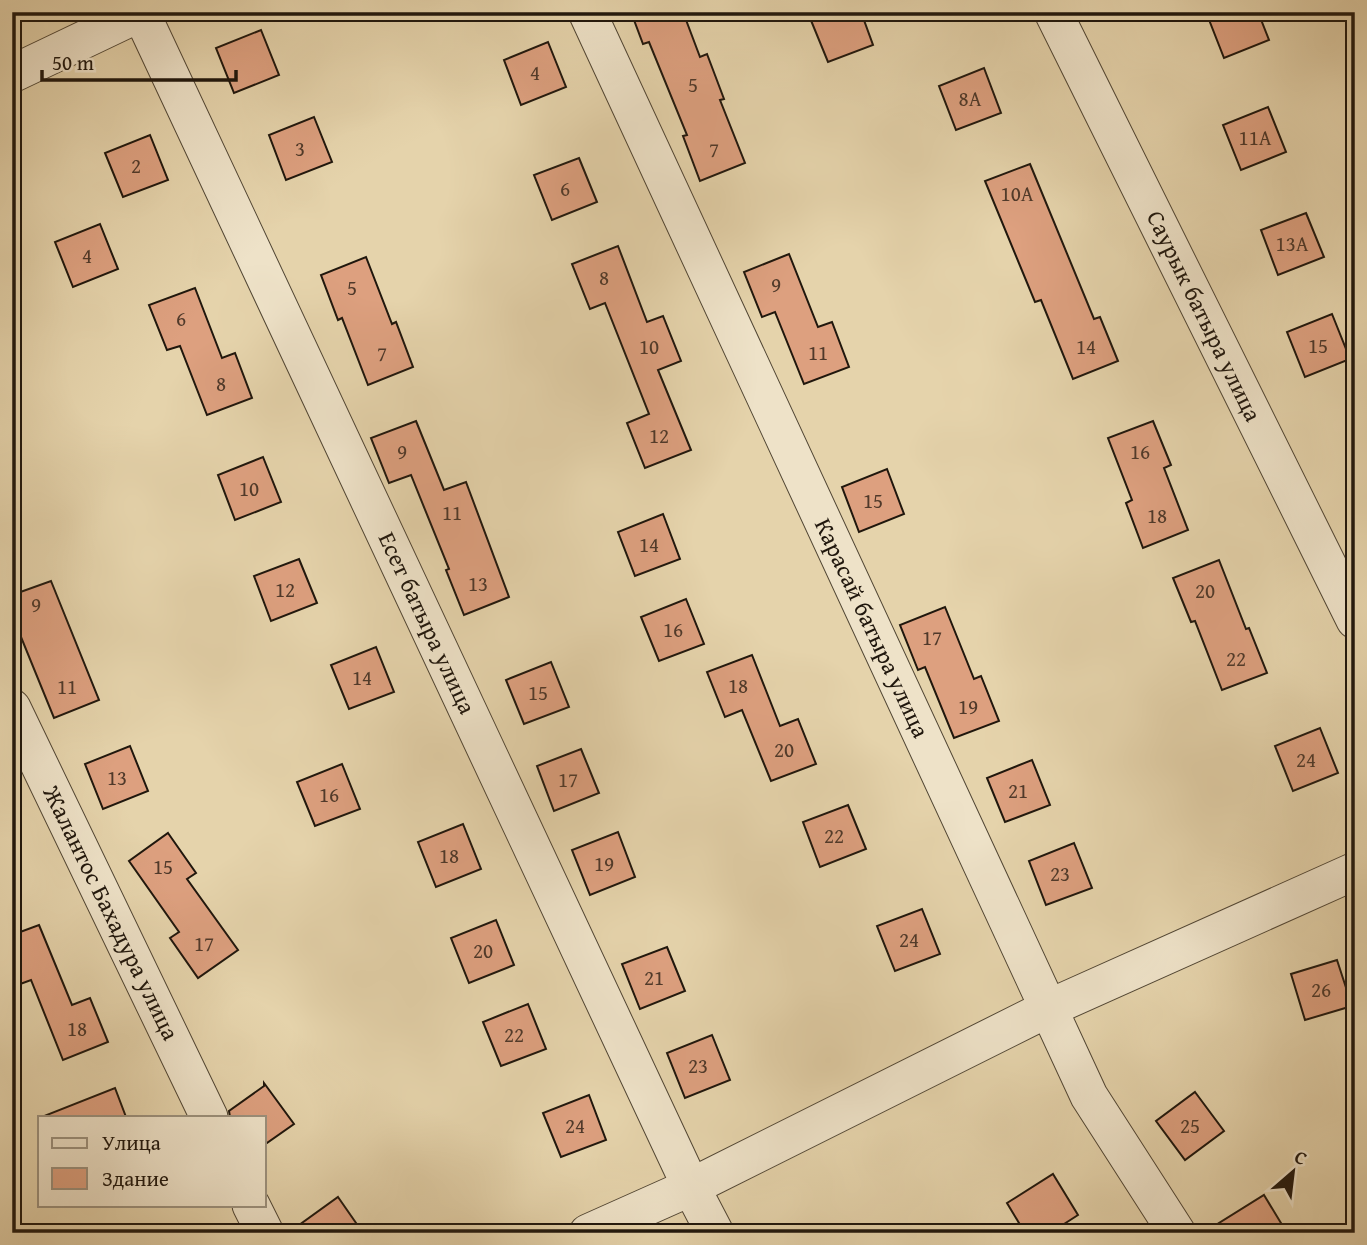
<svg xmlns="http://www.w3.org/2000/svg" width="1367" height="1245" font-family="'Gentium Book Plus',serif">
	<rect width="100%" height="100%" fill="#e5d3ab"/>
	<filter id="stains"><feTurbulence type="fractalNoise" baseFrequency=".00286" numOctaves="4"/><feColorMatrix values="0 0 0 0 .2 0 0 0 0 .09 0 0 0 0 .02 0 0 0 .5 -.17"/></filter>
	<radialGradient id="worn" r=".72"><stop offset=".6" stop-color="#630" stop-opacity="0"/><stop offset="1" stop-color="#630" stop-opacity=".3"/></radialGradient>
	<g fill="#dda07f" stroke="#20170d" stroke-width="2">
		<polygon points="631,12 683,12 700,57 707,54 724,99 720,100 745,163 700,181 683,136 687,135 649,42 643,44"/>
		<polygon points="824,12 861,12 873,45 828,62 810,18"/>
		<polygon points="1206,12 1258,12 1269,40 1224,58"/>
		<polygon points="261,30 279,75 234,93 216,48"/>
		<polygon points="548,42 566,87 521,105 504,60"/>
		<polygon points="984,68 1001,113 956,130 939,86"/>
		<polygon points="1268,107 1286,152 1241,170 1223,125"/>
		<polygon points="314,117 332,162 286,180 269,135"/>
		<polygon points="150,135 168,180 123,197 105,153"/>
		<polygon points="579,158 597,202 552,220 534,175"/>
		<polygon points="1030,164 1094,319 1100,317 1118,361 1073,379 1041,300 1035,302 985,181"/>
		<polygon points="1306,213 1324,257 1278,275 1261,230"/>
		<polygon points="100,224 118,269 73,287 55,242"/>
		<polygon points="618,246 647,322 663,316 681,361 658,370 691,450 645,468 627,423 649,414 605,303 590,309 572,264"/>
		<polygon points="789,254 818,327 832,322 849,367 804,384 775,312 762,317 744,272"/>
		<polygon points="366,257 392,324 396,322 413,367 368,385 342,318 338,320 321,275"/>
		<polygon points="195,288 222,358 235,353 252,398 207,415 180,346 167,350 149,305"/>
		<polygon points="1332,314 1350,359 1305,377 1287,332"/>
		<polygon points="416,421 444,490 466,482 509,597 464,615 446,570 449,569 411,475 389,483 371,438"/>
		<polygon points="1153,421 1171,465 1164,468 1188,530 1143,548 1126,503 1132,500 1108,438"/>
		<polygon points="263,457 281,502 235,520 218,475"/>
		<polygon points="887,469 904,514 859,532 842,487"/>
		<polygon points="663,514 680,559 635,576 618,532"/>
		<polygon points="299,559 317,603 271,621 254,576"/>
		<polygon points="1219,560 1246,629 1249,628 1267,673 1222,690 1195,621 1191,622 1173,578"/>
		<polygon points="51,581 99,700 54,718 12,615 12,595"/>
		<polygon points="686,599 704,644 659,661 641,617"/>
		<polygon points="945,607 974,679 981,676 999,721 954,738 925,667 918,670 900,625"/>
		<polygon points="376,647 394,692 349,709 331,665"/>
		<polygon points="752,655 780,726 798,719 816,764 771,781 742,710 725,717 707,672"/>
		<polygon points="551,662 569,707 524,724 506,680"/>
		<polygon points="1320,728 1338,773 1293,791 1275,746"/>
		<polygon points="130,746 148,791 103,809 85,764"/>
		<polygon points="581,749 599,793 554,811 537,766"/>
		<polygon points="1032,760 1050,805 1005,822 987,778"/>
		<polygon points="342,764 360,809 315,826 297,782"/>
		<polygon points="848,805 866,849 820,867 803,822"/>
		<polygon points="463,824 481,869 436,887 418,842"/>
		<polygon points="618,832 635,877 590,895 572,850"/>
		<polygon points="168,833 196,873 187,879 238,950 198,978 170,938 179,932 129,861"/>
		<polygon points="1074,843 1092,888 1046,905 1029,861"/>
		<polygon points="922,909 940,954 895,971 877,926"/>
		<polygon points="496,920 514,965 469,983 451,938"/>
		<polygon points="39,925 72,1005 90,998 108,1042 63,1060 31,980 12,987 12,935"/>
		<polygon points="667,947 685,991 640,1009 622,964"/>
		<polygon points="1337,960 1352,1006 1305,1020 1291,974"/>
		<polygon points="528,1004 546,1049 501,1066 483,1022"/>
		<polygon points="712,1035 730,1080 685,1098 667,1053"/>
		<polygon points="264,1083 294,1124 264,1145 264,1117 230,1117 229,1111 264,1086"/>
		<polygon points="115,1088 126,1117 45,1117 44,1116"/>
		<polygon points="1195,1092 1224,1131 1185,1160 1156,1121"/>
		<polygon points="589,1095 606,1140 561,1157 543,1113"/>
		<polygon points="1053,1174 1078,1215 1050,1233 1025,1233 1007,1203"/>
		<polygon points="1264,1195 1287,1233 1203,1233"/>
		<polygon points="338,1197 363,1233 288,1233"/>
	</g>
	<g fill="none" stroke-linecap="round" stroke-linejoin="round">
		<defs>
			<g id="minor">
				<polyline points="587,12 1089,1096 1177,1233"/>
				<polyline points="1053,12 1355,620"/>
				<polyline points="141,13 691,1187 715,1233"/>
				<polyline points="12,74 142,12"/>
				<polyline points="12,708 209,1117"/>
				<polyline points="251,1205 265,1233"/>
				<polyline points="588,1233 691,1187 1047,1009 1355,871"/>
			</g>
		</defs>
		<use href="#minor" stroke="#514634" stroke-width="39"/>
		<use href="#minor" stroke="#eee2c8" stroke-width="37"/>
	</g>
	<g text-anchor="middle" stroke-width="7" stroke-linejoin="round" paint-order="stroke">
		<g font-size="21" fill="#4f392a">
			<text x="535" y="80">4</text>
			<text x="693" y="92">5</text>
			<text x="970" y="106">8A</text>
			<text x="1255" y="145">11A</text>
			<text x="300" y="156">3</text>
			<text x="714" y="157">7</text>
			<text x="136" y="173">2</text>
			<text x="565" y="196">6</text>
			<text x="1017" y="201">10A</text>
			<text x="1292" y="251">13A</text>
			<text x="87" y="263">4</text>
			<text x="604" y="285">8</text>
			<text x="776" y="292">9</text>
			<text x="352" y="295">5</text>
			<text x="181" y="326">6</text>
			<text x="1318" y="353">15</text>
			<text x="649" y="354">10</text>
			<text x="1086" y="354">14</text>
			<text x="818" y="360">11</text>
			<text x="382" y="361">7</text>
			<text x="221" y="391">8</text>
			<text x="659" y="443">12</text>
			<text x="402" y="459">9</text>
			<text x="1140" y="459">16</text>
			<text x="249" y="496">10</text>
			<text x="873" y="508">15</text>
			<text x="452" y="520">11</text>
			<text x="1157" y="523">18</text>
			<text x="649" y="552">14</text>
			<text x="478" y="591">13</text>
			<text x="285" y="597">12</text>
			<text x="1205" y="598">20</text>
			<text x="36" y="612">9</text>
			<text x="673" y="637">16</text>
			<text x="932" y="645">17</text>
			<text x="1236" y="666">22</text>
			<text x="362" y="685">14</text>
			<text x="738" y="693">18</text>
			<text x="67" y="694">11</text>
			<text x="538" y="700">15</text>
			<text x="968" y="714">19</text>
			<text x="784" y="757">20</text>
			<text x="1306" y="767">24</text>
			<text x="117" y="785">13</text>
			<text x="568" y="787">17</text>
			<text x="1018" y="798">21</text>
			<text x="329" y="802">16</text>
			<text x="834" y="843">22</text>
			<text x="449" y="863">18</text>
			<text x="604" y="871">19</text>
			<text x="163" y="874">15</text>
			<text x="1060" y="881">23</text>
			<text x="909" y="947">24</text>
			<text x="204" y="951">17</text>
			<text x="483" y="958">20</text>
			<text x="654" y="985">21</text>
			<text x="1321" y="997">26</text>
			<text x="77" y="1036">18</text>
			<text x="514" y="1042">22</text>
			<text x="698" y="1073">23</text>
			<text x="575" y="1133">24</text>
			<text x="1190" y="1133">25</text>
		</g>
		<g font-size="24" fill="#20170d" stroke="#eee2c8">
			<text transform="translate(1204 316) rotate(64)" y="8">Саурык батыра улица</text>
			<text transform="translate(427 623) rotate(65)" y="8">Есет батыра улица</text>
			<text transform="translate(872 628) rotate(65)" y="8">Карасай батыра улица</text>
			<text transform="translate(111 913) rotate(64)" y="8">Жалантос Бахадура улица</text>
		</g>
	</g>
	<rect width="1367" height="1245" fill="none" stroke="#e5d3ab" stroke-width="42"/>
	<rect x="14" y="14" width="1339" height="1217" fill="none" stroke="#20170d" stroke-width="3.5"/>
	<rect x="21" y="21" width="1325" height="1203" fill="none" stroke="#20170d" stroke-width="2"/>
	<rect x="38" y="1116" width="228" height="91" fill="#eee2c8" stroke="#9c917d" stroke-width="2"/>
	<rect x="52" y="1138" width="35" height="10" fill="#eee2c8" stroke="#9c917d" stroke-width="2"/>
	<text x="102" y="1150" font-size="21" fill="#20170d">Улица</text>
	<rect x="52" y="1168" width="35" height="21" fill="#dda07f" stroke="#9c917d" stroke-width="2"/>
	<text x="102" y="1186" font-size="21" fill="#20170d">Здание</text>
	<g transform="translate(1293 1172) rotate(28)" stroke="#eee2c8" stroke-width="5" paint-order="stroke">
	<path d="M0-5L12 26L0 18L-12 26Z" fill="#20170d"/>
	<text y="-10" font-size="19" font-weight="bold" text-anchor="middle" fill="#20170d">С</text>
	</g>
	<path d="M42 70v10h194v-10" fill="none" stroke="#20170d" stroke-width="3.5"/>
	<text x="52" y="70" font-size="21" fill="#20170d" stroke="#eee2c8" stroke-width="5" paint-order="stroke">50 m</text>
	<rect width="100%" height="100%" filter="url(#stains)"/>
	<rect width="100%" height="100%" fill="url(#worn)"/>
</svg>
